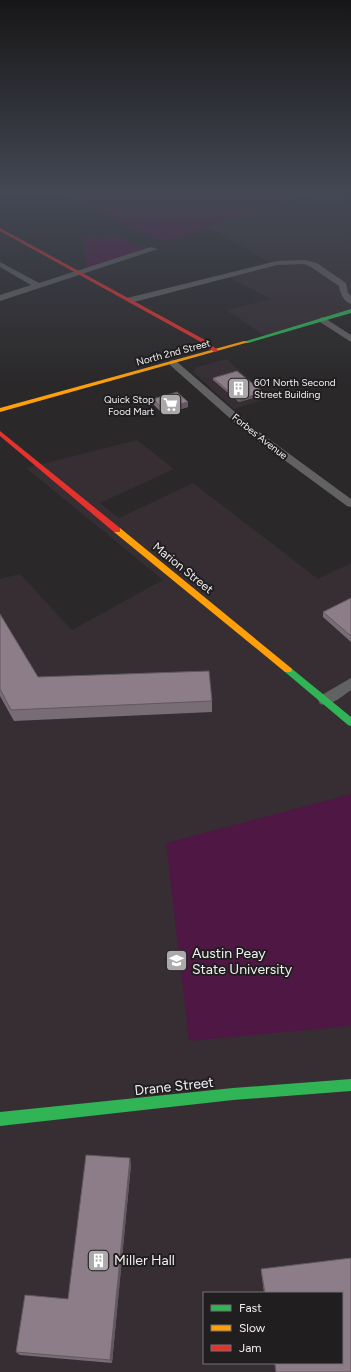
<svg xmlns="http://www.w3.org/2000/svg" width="351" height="1372" font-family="Figtree,sans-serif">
	<rect width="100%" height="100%" fill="#2a2829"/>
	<g fill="#362e33" fill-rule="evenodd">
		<polygon points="312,192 351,192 351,311 265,336 226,310 271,299 223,274 269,262 208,227"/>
		<polygon points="227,359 250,380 249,382 269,398 234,409 193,372 196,367"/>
		<path d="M137,440L174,469L100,503L119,518L193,483L318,579L351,563V1372H0V579L20,574L72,630L163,580L26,468ZM204,1293H342V1363H204Z"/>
	</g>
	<g fill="#4f1744">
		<polygon points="60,192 312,192 163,242"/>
		<polygon points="86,236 91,236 94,238 117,236 146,250 87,268 83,241"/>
		<polygon points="351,794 351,1026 189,1041 166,843"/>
	</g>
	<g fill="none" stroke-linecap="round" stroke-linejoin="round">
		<g fill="#626262" fill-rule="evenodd">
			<polygon points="151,247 158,249 0,301 0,295 31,285 0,267 0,262 39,283"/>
			<path d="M305,260L317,263L346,283L348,293L351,296V304C343,301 340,293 339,286L311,267L304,264L277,265L130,303L126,300L127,298L277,261Z"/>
			<polygon points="323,317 351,335 351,342 320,322 320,318"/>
			<polygon points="173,360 176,361 250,425 351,499 351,507 347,506 242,429 170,365 170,361"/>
			<path d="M351,678V690C342,696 331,707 320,704L318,700L320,696Z"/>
		</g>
		<g fill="#30b455" fill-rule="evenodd">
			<polygon points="351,309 351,313 248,343 243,342"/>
			<polygon points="288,667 291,668 351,717 351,726 348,725 285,672 284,670"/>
			<polygon points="351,1079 351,1091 233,1100 0,1126 0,1112 233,1088"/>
		</g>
		<g fill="#ff9f0a" fill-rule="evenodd">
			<polygon points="244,341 249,342 0,412 0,408"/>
			<polygon points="114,528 120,528 291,668 292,670 291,672 285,672 114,532"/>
		</g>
		<g fill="#e5322d" fill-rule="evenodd">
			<polygon points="0,228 205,340 219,351 214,352 201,342 0,231"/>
			<polygon points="0,431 120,528 120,532 114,532 0,436"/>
		</g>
	</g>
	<g fill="#786c75">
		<polygon points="213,378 263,392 263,395 239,402 213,380"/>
		<polygon points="153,399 188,407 163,414 153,404"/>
		<polygon points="351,598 351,642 323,617 323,612"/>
		<polygon points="0,614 38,677 212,701 212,712 14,721 0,696"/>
		<polygon points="131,1164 112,1363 20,1355 16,1352 68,1299"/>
		<polygon points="351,1258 351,1372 276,1372 274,1363 342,1363 342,1293 264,1293 261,1270 261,1269"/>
	</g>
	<g fill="#62585f">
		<polygon points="263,392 263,395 239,402 239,400"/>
		<polygon points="188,402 188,407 163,414 163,409"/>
		<polygon points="130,1158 131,1164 112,1363 110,1360"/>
	</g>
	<g fill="#8c7d88" stroke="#62585f">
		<polygon points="237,371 263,392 239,400 213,378"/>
		<polygon points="177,392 188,402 163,409 153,399"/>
		<polygon points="351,598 351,636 323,612"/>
		<polygon points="0,614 38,677 209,671 212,701 11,710 0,689"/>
		<polygon points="86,1155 130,1158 110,1360 16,1352 25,1295 68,1299"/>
		<polygon points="351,1258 351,1372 276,1372 275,1363 342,1363 342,1293 265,1293 261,1269"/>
	</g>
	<linearGradient id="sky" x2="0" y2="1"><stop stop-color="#171617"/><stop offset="0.5" stop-color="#444854"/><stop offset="1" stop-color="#444854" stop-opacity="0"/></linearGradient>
	<rect width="351" height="384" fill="url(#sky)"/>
	<defs>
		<symbol id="building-square" viewBox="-11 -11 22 22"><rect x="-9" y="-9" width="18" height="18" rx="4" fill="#aba9aa" stroke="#211e20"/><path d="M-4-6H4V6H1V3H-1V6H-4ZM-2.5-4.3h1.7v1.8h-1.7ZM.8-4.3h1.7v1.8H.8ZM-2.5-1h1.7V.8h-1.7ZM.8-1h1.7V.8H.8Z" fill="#fff"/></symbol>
		<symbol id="supermarket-square" viewBox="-11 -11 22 22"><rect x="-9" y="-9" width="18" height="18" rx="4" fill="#aba9aa" stroke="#211e20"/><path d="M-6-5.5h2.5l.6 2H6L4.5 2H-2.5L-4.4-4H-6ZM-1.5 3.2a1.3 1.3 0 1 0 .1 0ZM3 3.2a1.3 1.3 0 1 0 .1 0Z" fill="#fff"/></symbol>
		<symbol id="university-square" viewBox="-11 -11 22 22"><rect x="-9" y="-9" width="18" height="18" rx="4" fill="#aba9aa" stroke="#211e20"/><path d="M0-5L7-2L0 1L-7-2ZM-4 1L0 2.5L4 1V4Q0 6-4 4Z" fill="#fff"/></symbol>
	</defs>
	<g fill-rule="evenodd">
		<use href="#building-square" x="226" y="376" width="25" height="25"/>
		<use href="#supermarket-square" x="158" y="392" width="25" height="25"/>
		<use href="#university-square" x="164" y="948" width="25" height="25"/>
		<use href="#building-square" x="86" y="1248" width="25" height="25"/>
	</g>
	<g text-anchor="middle" stroke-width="4" stroke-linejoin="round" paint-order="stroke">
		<g font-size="10" fill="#f1eff0" stroke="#211e20">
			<text transform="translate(173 352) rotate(-15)" y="4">North 2nd Street</text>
			<text transform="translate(260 436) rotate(38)" y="4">Forbes Avenue</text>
		</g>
		<g font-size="10" fill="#f1eff0" stroke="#211e20" text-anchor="start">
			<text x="254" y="386">601 North Second<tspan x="254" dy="12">Street Building</tspan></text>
			<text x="154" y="403" text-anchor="end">Quick Stop<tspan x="154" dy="12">Food Mart</tspan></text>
		</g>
		<g font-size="12" fill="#f1eff0" stroke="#211e20">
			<text transform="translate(183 568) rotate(39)" y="4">Marion Street</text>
		</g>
		<g font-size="14" fill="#f1eff0" stroke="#211e20" text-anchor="start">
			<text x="192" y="958">Austin Peay<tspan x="192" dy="16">State University</tspan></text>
			<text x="114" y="1265">Miller Hall</text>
		</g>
		<g font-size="14" fill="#f1eff0" stroke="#211e20">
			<text transform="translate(174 1086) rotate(-6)" y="5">Drane Street</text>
		</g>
	</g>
	<rect x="203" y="1292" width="140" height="72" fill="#211e20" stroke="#747273"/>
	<rect x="211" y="1305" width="20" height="6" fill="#30b455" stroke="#747273"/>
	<text x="239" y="1312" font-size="12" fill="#f1eff0">Fast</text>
	<rect x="211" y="1325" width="20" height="6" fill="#ff9f0a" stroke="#747273"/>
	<text x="239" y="1332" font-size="12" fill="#f1eff0">Slow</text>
	<rect x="211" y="1345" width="20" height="6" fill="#e5322d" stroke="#747273"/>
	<text x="239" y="1352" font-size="12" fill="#f1eff0">Jam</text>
</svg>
